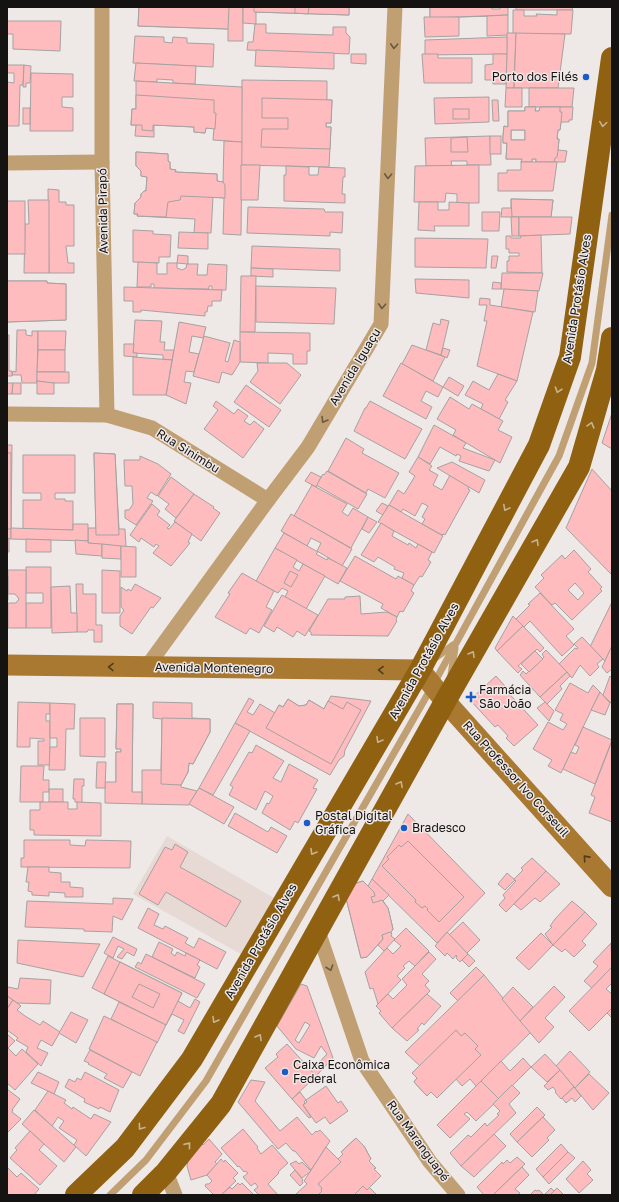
<svg xmlns="http://www.w3.org/2000/svg" width="619" height="1202" font-family="'Golos Text',sans-serif">
	<rect width="100%" height="100%" fill="#eee8e6"/>
	<polygon fill="#e7d9d4" points="167,836 274,898 241,954 133,894"/>
	<g fill="#febcbf" stroke="#a7a1a1" fill-rule="evenodd">
		<polygon points="139,7 243,7 243,41 228,41 228,29 138,26"/>
		<polygon points="139,7 229,7 228,29 138,26"/>
		<polygon points="243,7 349,7 349,15 256,12 256,24 243,23"/>
		<polygon points="254,7 349,7 349,15 254,12"/>
		<polygon points="295,7 309,7 308,14 295,13"/>
		<polygon points="430,7 492,7 492,16 430,18"/>
		<polygon points="430,7 492,7 492,9 500,9 500,7 508,7 508,15 430,18"/>
		<polygon points="516,7 573,7 572,10 516,10"/>
		<polygon points="513,10 524,10 524,16 537,16 536,14 557,15 557,10 573,10 571,34 513,34"/>
		<polygon points="508,15 508,35 487,36 487,16"/>
		<polygon points="424,17 459,17 459,36 425,37"/>
		<polygon points="7,21 61,21 60,51 13,49 13,34 7,34"/>
		<polygon points="255,24 266,24 266,33 333,35 333,27 346,27 346,33 350,37 349,54 247,50 248,42 253,42"/>
		<polygon points="507,33 516,33 514,88 506,88"/>
		<polygon points="516,33 565,34 558,88 514,88"/>
		<polygon points="135,36 164,37 164,42 172,43 173,37 187,38 187,43 214,44 213,67 133,63"/>
		<polygon points="507,37 507,54 425,55 425,40"/>
		<polygon points="256,50 334,53 334,69 255,66"/>
		<polygon points="351,54 366,54 366,64 351,63"/>
		<polygon points="422,54 438,54 438,58 472,58 472,83 424,83"/>
		<polygon points="493,54 507,54 506,84 493,84 492,80 485,80 485,65 493,64"/>
		<polygon points="136,63 196,66 195,84 173,83 173,80 157,79 157,82 134,81"/>
		<polygon points="7,65 24,65 23,85 20,85 19,126 7,126 7,82 14,83 14,73 7,73"/>
		<polygon points="24,65 31,66 30,83 26,83 26,87 23,87"/>
		<polygon points="31,73 73,74 73,97 62,97 62,107 73,108 73,131 30,131"/>
		<polygon points="242,80 327,81 327,100 332,100 331,123 326,123 326,127 331,127 329,167 241,165"/>
		<polygon points="136,81 242,87 242,142 213,140 214,128 206,128 205,133 194,132 194,127 154,125 154,137 135,136 136,125 131,125 132,109 136,109"/>
		<polygon points="506,88 522,88 522,107 505,107"/>
		<polygon points="529,88 574,88 572,107 529,107"/>
		<polygon points="136,95 214,100 214,113 216,113 215,129 206,128 205,133 194,132 194,127 153,125 153,131 142,130 142,125 131,125 132,109 136,109"/>
		<polygon points="489,97 489,122 435,124 434,98"/>
		<polygon points="262,98 332,100 331,123 326,123 326,127 331,127 330,149 261,147 262,129 288,129 288,118 262,118"/>
		<polygon points="492,100 498,100 499,121 493,121"/>
		<path d="M525,107H536L535,111H539L540,107H573L572,120H569V122H561L560,130H558L557,139H559L558,150L567,151L565,162H536V159H532V162H521L522,159H506L507,143H503V136L504,126L508,127V111H525ZM511,130H525V140H511Z"/>
		<path d="M525,107H536L535,111H539L540,107H560V112H562L561,122L560,130H558L557,139H559L558,150L557,157L555,158L554,162H536V159H532V162H521L522,159H506L507,143H503V136L504,126L508,127V111H525ZM511,130H525V140H511Z"/>
		<rect x="23" y="108" width="7" height="16"/>
		<rect x="453" y="109" width="16" height="10"/>
		<polygon points="490,136 491,165 467,165 467,161 451,161 452,166 426,166 425,138"/>
		<rect x="490" y="136" width="11" height="18"/>
		<polygon points="467,137 468,152 451,152 451,138"/>
		<polygon points="224,141 242,142 241,235 223,234 224,198 213,197 211,233 194,233 195,219 137,216 138,214 134,214 135,203 141,197 141,194 144,191 146,191 147,177 141,176 141,171 136,166 136,152 168,154 168,161 170,162 170,169 176,170 175,172 217,174 217,181 223,182"/>
		<polygon points="136,152 168,154 168,161 170,162 170,169 176,170 175,172 217,174 217,181 223,182 225,185 225,198 181,196 180,200 168,202 166,217 137,216 138,214 134,214 135,203 141,197 141,194 144,191 146,191 147,177 141,176 141,171 136,166"/>
		<polygon points="521,162 557,162 553,191 498,191 498,173 507,173 507,170 521,170"/>
		<polygon points="241,165 260,165 258,200 241,200"/>
		<polygon points="479,165 479,203 457,203 457,194 446,193 445,202 414,202 415,166"/>
		<polygon points="286,166 309,167 309,175 318,175 319,167 345,168 345,177 343,177 342,194 345,194 345,203 284,201 284,175 286,175"/>
		<polygon points="48,189 59,190 59,202 66,202 66,205 74,205 74,246 66,246 68,263 74,263 74,273 49,273"/>
		<polygon points="511,199 553,200 551,217 501,217 502,208 511,208"/>
		<polygon points="511,199 553,200 551,217 512,217"/>
		<polygon points="28,200 49,200 49,273 24,273 25,224 29,224"/>
		<rect x="7" y="201" width="18" height="53"/>
		<polygon points="419,202 438,202 438,210 449,210 449,202 469,203 469,226 434,226 435,231 418,230"/>
		<polygon points="248,207 324,209 325,212 343,212 342,233 330,232 330,236 247,233"/>
		<polygon points="482,212 500,212 499,231 482,231"/>
		<polygon points="511,217 519,217 519,236 512,236"/>
		<polygon points="519,217 572,217 570,234 519,236"/>
		<polygon points="133,230 153,231 153,234 171,235 170,257 159,257 159,263 133,262"/>
		<polygon points="179,232 208,233 208,249 178,248"/>
		<polygon points="541,235 542,273 507,272 507,261 509,261 509,256 519,256 519,253 509,253 509,249 506,249 506,236 511,236 511,238 521,238 520,236"/>
		<polygon points="415,238 488,239 486,268 415,267"/>
		<polygon points="252,246 340,249 340,271 251,268"/>
		<polygon points="178,255 188,256 188,264 177,263"/>
		<polygon points="492,256 498,256 496,268 491,268"/>
		<polygon points="138,262 157,263 157,274 167,274 167,263 177,263 177,268 182,270 186,268 187,264 198,264 197,275 207,275 208,264 227,265 226,290 212,290 212,286 209,286 209,289 154,288 154,284 151,284 151,287 137,287"/>
		<polygon points="251,268 273,269 273,277 251,276"/>
		<polygon points="502,273 543,273 539,291 501,289"/>
		<polygon points="241,276 256,276 255,332 240,332"/>
		<polygon points="415,279 469,280 469,298 416,293"/>
		<polygon points="7,281 47,281 47,283 66,284 66,320 7,322"/>
		<polygon points="7,281 47,281 47,283 66,284 66,320 7,322"/>
		<polygon points="493,282 501,283 501,289 492,289"/>
		<polygon points="256,286 336,288 334,324 256,322"/>
		<polygon points="124,287 222,290 221,301 212,301 212,306 208,306 207,312 205,312 205,316 141,310 141,312 133,312 133,301 124,301"/>
		<polygon points="504,289 538,291 535,312 501,307"/>
		<polygon points="480,298 490,299 490,305 533,312 517,381 477,366 487,321 484,321 487,305 479,305"/>
		<polygon points="441,319 449,321 441,355 426,350 433,323 440,325"/>
		<polygon points="135,320 162,321 160,342 165,342 164,350 174,350 172,360 163,359 163,355 133,353"/>
		<polygon points="179,322 206,327 203,338 192,336 189,352 199,354 194,372 186,371 184,382 191,383 186,404 166,395"/>
		<polygon points="17,330 26,330 26,335 32,336 32,331 38,331 37,383 22,383 21,375 12,375 13,371 16,372"/>
		<polygon points="38,331 66,331 65,350 38,350"/>
		<polygon points="240,332 310,333 310,351 307,351 307,364 293,364 293,354 268,353 268,363 240,362"/>
		<polygon points="7,335 9,335 9,371 12,371 12,376 7,376"/>
		<polygon points="204,336 230,343 225,361 228,362 234,340 240,342 240,362 232,375 222,372 219,383 193,376"/>
		<polygon points="124,344 134,344 133,353 137,353 137,357 124,356"/>
		<polygon points="412,345 445,357 433,381 402,364"/>
		<polygon points="443,348 450,350 447,358 441,355"/>
		<polygon points="38,350 65,350 65,372 37,372"/>
		<polygon points="133,357 172,360 166,395 133,395"/>
		<polygon points="257,363 287,363 301,375 280,404 250,382 258,371"/>
		<polygon points="401,363 443,387 438,397 426,391 421,401 432,407 426,419 383,396"/>
		<polygon points="37,372 69,372 69,383 45,383 45,382 37,381"/>
		<polygon points="498,374 517,381 505,400 508,402 499,419 481,409 483,404 465,395 473,381 489,390"/>
		<polygon points="449,377 464,386 458,396 443,387"/>
		<polygon points="37,381 54,383 54,394 37,394"/>
		<polygon points="7,383 13,383 12,394 7,394"/>
		<polygon points="13,383 21,383 21,394 12,394"/>
		<polygon points="246,385 281,410 269,427 234,402"/>
		<polygon points="450,397 469,409 472,404 503,421 498,430 512,437 500,463 453,435 456,430 437,419"/>
		<polygon points="216,401 234,414 238,409 248,416 244,421 250,425 254,421 264,429 243,458 204,429 218,410 213,406"/>
		<polygon points="370,401 422,429 405,459 354,431 365,408 366,408"/>
		<polygon points="612,413 612,449 602,443"/>
		<polygon points="434,425 466,443 463,448 495,460 489,471 459,461 461,456 457,454 456,456 440,447 430,464 418,457"/>
		<polygon points="346,438 364,449 362,453 399,473 385,498 368,489 366,493 328,471"/>
		<polygon points="7,445 12,445 11,539 7,538"/>
		<rect x="7" y="453" width="4" height="76"/>
		<polygon points="94,453 115,454 119,529 125,529 126,547 88,543 88,528 96,528"/>
		<polygon points="94,453 115,454 119,535 96,535"/>
		<polygon points="23,455 75,455 75,493 55,493 55,499 65,499 65,501 73,501 73,530 23,529 23,500 41,500 41,493 23,493"/>
		<polygon points="140,456 158,464 171,474 157,496 151,492 147,498 153,501 136,525 125,518 125,510 129,510 133,504 132,486 125,486 124,460 140,460"/>
		<polygon points="418,457 432,466 429,470 438,475 433,485 442,490 450,475 469,487 468,489 470,490 445,535 443,534 442,535 422,524 425,519 422,517 428,506 422,503 415,516 403,509 401,512 389,505 398,490 404,494 415,476 409,472"/>
		<polygon points="452,462 485,480 479,493 437,468"/>
		<polygon points="592,469 612,491 612,575 566,528"/>
		<polygon points="327,471 367,494 358,509 316,485 323,474 324,475"/>
		<polygon points="311,472 321,477 316,487 305,481"/>
		<polygon points="171,477 194,494 176,518 165,509 169,504 158,496"/>
		<polygon points="312,485 347,504 342,512 348,516 353,508 368,517 351,548 294,516"/>
		<polygon points="194,494 214,507 213,508 220,513 201,541 174,521"/>
		<polygon points="382,503 388,506 383,515 376,511"/>
		<polygon points="152,504 160,511 157,515 170,525 167,528 169,529 175,522 192,534 188,542 190,543 171,566 153,553 159,546 156,544 154,547 141,538 139,542 130,535"/>
		<polygon points="389,505 443,536 434,553 378,522"/>
		<polygon points="291,514 352,549 342,566 317,551 321,543 311,538 307,546 281,531"/>
		<polygon points="368,517 377,522 369,533 362,529"/>
		<polygon points="381,523 394,531 392,536 408,545 409,543 416,548 418,544 432,552 428,560 431,562 422,577 420,576 414,585 402,578 404,573 394,569 395,567 378,557 374,562 361,555"/>
		<polygon points="73,524 88,524 88,541 11,539 11,528 73,530"/>
		<polygon points="284,533 318,552 316,554 327,560 328,558 347,568 338,584 275,548"/>
		<polygon points="7,538 9,539 9,552 7,552"/>
		<polygon points="26,539 51,540 51,552 26,552"/>
		<polygon points="75,540 88,541 88,543 102,544 102,556 76,554"/>
		<polygon points="102,544 121,546 121,559 102,558"/>
		<polygon points="121,546 136,547 136,577 121,577"/>
		<polygon points="275,548 297,560 293,567 299,571 303,564 325,576 306,609 285,597 288,591 282,588 278,593 256,581"/>
		<path d="M574,550L591,569L588,572L602,587L600,589L602,591L572,620L555,603L552,605L535,587L544,578L541,575L562,555L565,559ZM575,583L584,593L578,600L568,590Z"/>
		<polygon points="355,556 396,579 398,576 414,585 411,591 414,593 403,612 400,611 397,617 381,608 383,604 340,581"/>
		<polygon points="26,567 51,567 51,628 26,628 26,603 43,603 43,593 26,593"/>
		<polygon points="8,570 26,570 26,628 8,628 8,603 16,603 19,599 15,594 8,594"/>
		<polygon points="102,570 120,571 120,613 102,613"/>
		<polygon points="290,571 298,575 291,587 284,583"/>
		<polygon points="242,573 274,591 266,607 272,610 259,633 250,628 246,634 215,617 230,594 228,593"/>
		<rect x="7" y="577" width="1" height="23"/>
		<polygon points="76,584 83,584 83,594 96,594 96,625 102,625 102,642 94,642 94,630 88,630 87,632 77,632"/>
		<polygon points="135,584 161,598 153,608 151,607 132,634 120,626 120,616 124,610 121,607 121,587 127,591 128,589 131,591"/>
		<polygon points="70,586 71,613 77,613 77,632 52,633 51,587"/>
		<polygon points="540,593 574,629 566,636 574,645 562,656 530,621 524,627 516,619 530,605 528,604"/>
		<polygon points="282,595 318,615 305,636 297,631 293,637 277,627 274,632 264,626"/>
		<polygon points="360,596 361,614 387,612 397,617 396,620 397,621 388,636 311,635 311,632 309,631 328,599 345,599 345,597"/>
		<polygon points="612,602 612,646 605,661 590,647"/>
		<polygon points="513,616 523,626 497,651 495,648"/>
		<polygon points="523,626 544,648 540,652 537,649 518,666 522,669 518,673 497,651"/>
		<polygon points="582,637 603,659 597,664 599,667 590,676 580,665 572,678 559,664 575,648 577,649 578,648 574,644"/>
		<polygon points="612,646 612,669 607,673 602,667"/>
		<polygon points="546,650 567,672 540,697 520,675 523,671 526,674 544,657 542,654"/>
		<polygon points="535,651 543,659 529,672 521,664"/>
		<polygon points="567,672 570,676 560,686 562,689 547,704 540,697"/>
		<polygon points="496,676 505,686 503,687 538,725 514,746 506,738 508,736 498,725 495,727 470,700"/>
		<polygon points="610,676 612,678 612,704 603,695"/>
		<polygon points="570,683 588,693 593,685 600,692 561,773 548,766 552,760 533,749 548,722 563,730 567,724 560,720 563,714 555,710"/>
		<polygon points="600,692 610,703 605,715 591,710"/>
		<polygon points="331,696 371,701 345,750 344,756 339,760 330,775 235,723 249,698 254,701 247,712 253,715 260,704 275,713 279,705 283,707 288,699 299,706 306,705 309,700 324,709"/>
		<polygon points="288,699 299,706 306,705 309,700 324,709 328,701 343,709 347,702 361,710 331,764 266,728 279,705 283,707"/>
		<polygon points="18,702 50,703 50,714 46,714 46,721 50,721 50,765 38,765 38,741 44,741 44,739 30,738 30,747 17,747"/>
		<polygon points="153,702 192,703 192,718 210,719 210,732 193,764 189,763 188,772 181,785 181,787 197,791 189,805 142,804 142,770 161,770 162,719 153,718"/>
		<polygon points="545,702 554,711 549,721 537,708"/>
		<polygon points="50,703 75,704 74,729 66,729 65,770 49,770 50,747 57,747 57,738 50,738"/>
		<polygon points="117,704 133,704 132,792 116,792 116,752 121,752 121,749 116,749"/>
		<polygon points="117,704 133,704 132,792 142,792 142,804 105,803 105,782 116,782 116,752 121,752 121,749 116,749"/>
		<polygon points="80,718 105,718 105,757 80,756"/>
		<polygon points="162,718 210,719 210,732 193,764 189,763 188,772 181,785 161,784"/>
		<polygon points="235,723 250,731 213,795 199,788"/>
		<polygon points="583,727 612,740 595,784 563,769 571,752 576,754 579,747 575,745"/>
		<polygon points="612,741 612,822 589,813 595,797 591,795"/>
		<polygon points="256,745 284,761 273,778 281,782 289,764 318,780 313,788 317,789 298,823 295,821 290,830 262,813 267,803 269,804 273,796 265,791 256,810 229,795 233,787 230,785 249,752 252,753"/>
		<polygon points="97,762 106,762 105,788 96,788"/>
		<polygon points="21,766 44,766 43,780 49,780 49,792 43,792 43,802 20,802"/>
		<polygon points="74,779 84,779 84,786 82,786 82,803 75,802 75,799 73,799"/>
		<polygon points="199,788 234,807 224,824 189,804"/>
		<rect x="49" y="789" width="14" height="13"/>
		<polygon points="40,802 68,802 68,809 77,809 77,802 101,803 101,836 34,835 34,830 30,830 30,810 40,810"/>
		<polygon points="235,813 268,832 271,827 287,836 277,853 228,826"/>
		<polygon points="408,814 485,893 437,943 372,879"/>
		<polygon points="24,840 70,840 70,845 85,846 86,840 131,841 130,868 21,867 21,858 24,858"/>
		<polygon points="408,841 464,897 439,922 427,910 428,909 425,906 422,908 415,902 416,900 382,866 389,859 387,857 399,845 401,847"/>
		<polygon points="175,844 188,852 180,867 241,901 226,927 166,892 158,905 139,894 165,847 172,850"/>
		<polygon points="532,858 546,871 506,912 499,905 505,898 503,895 516,881 514,879 523,870 521,868"/>
		<polygon points="28,867 49,867 49,872 61,873 61,882 70,882 70,887 83,888 83,897 65,897 65,893 49,892 49,896 32,895 32,892 28,891 29,882 26,882"/>
		<polygon points="546,871 560,884 540,902 535,898 521,910 514,904"/>
		<polygon points="507,873 515,880 505,890 498,884"/>
		<polygon points="372,879 389,895 383,901 388,908 393,929 390,934 382,935 383,939 367,957 361,958 345,894 353,884 363,881 368,886"/>
		<polygon points="363,881 374,892 375,896 371,897 373,903 382,900 388,908 393,929 390,934 382,935 383,939 367,957 361,958 345,894 353,884"/>
		<polygon points="113,898 133,899 122,920 113,916 112,932 84,931 84,929 25,927 27,901 113,904"/>
		<polygon points="572,901 585,912 553,945 545,934 552,927 550,926 555,919"/>
		<polygon points="148,908 159,914 154,925 163,929 165,926 188,938 185,943 194,948 199,938 226,952 217,969 138,928"/>
		<polygon points="585,912 597,924 582,941 586,945 574,957 565,949 562,952 553,945"/>
		<polygon points="463,922 480,940 467,953 449,935"/>
		<polygon points="406,928 429,951 415,966 409,961 403,966 405,968 397,976 401,980 378,1004 373,988 370,989 365,972 387,948 393,954 401,946 394,940"/>
		<polygon points="390,932 392,934 391,936 395,939 384,951 378,945 383,939 382,935"/>
		<polygon points="447,932 468,954 460,962 456,958 457,956 456,955 453,959 447,953 445,956 435,946"/>
		<polygon points="541,933 553,945 529,970 516,958"/>
		<polygon points="113,937 137,949 134,956 127,952 122,959 117,957 124,949 118,946 113,958 104,953"/>
		<polygon points="18,940 100,944 83,977 17,963"/>
		<polygon points="159,942 173,949 171,953 175,956 177,952 185,956 186,953 200,960 197,965 200,967 195,978 152,957"/>
		<polygon points="611,943 612,967 592,988 584,981 598,966 593,962"/>
		<polygon points="429,952 436,959 422,974 429,981 425,985 430,991 392,1028 379,1013 381,1011 376,1006 388,994 393,999 407,985 402,979"/>
		<polygon points="146,954 205,984 197,998 135,967 138,962 141,964"/>
		<polygon points="468,954 475,961 469,967 462,960"/>
		<polygon points="108,956 182,993 178,1001 190,1008 195,999 200,1002 184,1034 178,1031 184,1020 172,1014 166,1025 92,988"/>
		<polygon points="120,962 182,993 166,1025 104,994"/>
		<polygon points="476,967 484,975 458,1001 450,993"/>
		<polygon points="612,967 612,983 606,989 612,994 612,1008 589,1031 569,1011"/>
		<polygon points="484,975 531,1032 476,1086 470,1079 462,1086 456,1079 437,1098 431,1092 427,1096 414,1082 417,1078 412,1073 420,1066 405,1052"/>
		<polygon points="20,978 51,980 50,1004 17,1003 7,996 7,989 8,987 18,989"/>
		<polygon points="139,984 160,994 153,1008 132,997"/>
		<path d="M301,984L307,986L333,1058L316,1076L311,1071L327,1054L321,1046L314,1058L296,1049L277,1026ZM305,1022L310,1025L299,1043L295,1040Z"/>
		<polygon points="554,986 565,997 545,1018 554,1027 539,1043 520,1021"/>
		<polygon points="513,987 533,1007 520,1021 502,999"/>
		<polygon points="427,994 441,1006 424,1025 422,1023 417,1029 419,1030 407,1041 392,1028"/>
		<polygon points="7,996 13,1000 7,1009"/>
		<polygon points="13,1000 21,1006 17,1010 25,1016 40,1025 43,1021 60,1032 52,1046 41,1040 37,1048 48,1053 41,1066 26,1052 28,1047 16,1040 18,1038 7,1030 7,1009"/>
		<polygon points="119,1002 166,1025 157,1043 111,1019"/>
		<polygon points="612,1008 612,1018 607,1013"/>
		<polygon points="71,1012 88,1020 76,1043 59,1033"/>
		<polygon points="104,1016 157,1042 140,1076 89,1049"/>
		<polygon points="456,1030 461,1036 465,1033 478,1046 475,1049 481,1055 437,1098 431,1092 427,1096 414,1082 417,1078 412,1073"/>
		<polygon points="7,1034 15,1041 8,1048 16,1056 22,1049 38,1064 15,1090 7,1083"/>
		<polygon points="287,1044 316,1076 292,1099 265,1068 278,1057 276,1054"/>
		<polygon points="90,1050 132,1072 123,1088 104,1078 107,1074 88,1064 89,1063 84,1061"/>
		<polygon points="570,1051 590,1072 575,1088 556,1066"/>
		<polygon points="545,1054 560,1070 547,1082 531,1067"/>
		<polygon points="523,1058 531,1067 499,1099 481,1081 501,1061 510,1071"/>
		<polygon points="560,1070 574,1087 561,1099 555,1092 556,1091 553,1087 548,1090 544,1086"/>
		<polygon points="38,1072 59,1082 54,1094 31,1083"/>
		<polygon points="85,1072 119,1090 110,1112 100,1107 99,1109 84,1102 85,1099 65,1087 69,1079 75,1082 77,1078 81,1080"/>
		<polygon points="589,1074 609,1093 593,1110 575,1088"/>
		<polygon points="251,1080 265,1082 255,1101 280,1131 297,1117 312,1135 316,1131 317,1132 320,1130 330,1141 311,1170 295,1151 293,1151 286,1143 278,1149 238,1102"/>
		<polygon points="481,1081 499,1099 476,1121 467,1112 464,1114 470,1119 450,1138 437,1125"/>
		<polygon points="512,1085 520,1093 509,1104 516,1113 461,1166 450,1153 468,1135 471,1137 485,1123 487,1126 499,1115 497,1114 500,1111 493,1104"/>
		<polygon points="326,1086 338,1103 341,1101 348,1111 330,1124 325,1117 316,1123 303,1105 307,1102 306,1100"/>
		<polygon points="574,1087 581,1096 575,1102 572,1098 566,1103 562,1098"/>
		<polygon points="7,1089 20,1099 12,1110 13,1110 12,1112 21,1119 7,1133"/>
		<polygon points="48,1091 66,1100 64,1103 72,1109 73,1107 91,1119 94,1114 111,1122 86,1156 74,1145 77,1140 59,1128 64,1121 58,1117 52,1126 35,1110"/>
		<polygon points="300,1092 306,1100 304,1102 305,1103 303,1105 311,1117 309,1118 292,1099"/>
		<polygon points="537,1107 545,1115 517,1142 510,1134"/>
		<polygon points="34,1110 76,1147 64,1162 22,1124"/>
		<polygon points="543,1117 555,1130 547,1138 549,1140 532,1157 517,1142"/>
		<polygon points="243,1129 258,1147 257,1148 261,1154 272,1145 288,1163 278,1172 279,1173 268,1184 278,1195 259,1195 254,1190 258,1187 255,1183 251,1186 243,1177 248,1173 245,1171 244,1172 239,1166 238,1167 221,1148"/>
		<polygon points="30,1131 44,1144 39,1150 57,1166 40,1185 10,1158 17,1150 15,1148"/>
		<polygon points="494,1134 506,1146 474,1177 461,1166"/>
		<polygon points="356,1138 364,1146 371,1159 369,1161 376,1168 374,1169 381,1176 369,1187 377,1195 295,1195 307,1184 304,1181 326,1147 338,1159 343,1154 341,1152"/>
		<polygon points="356,1138 364,1146 371,1159 369,1161 376,1168 374,1169 381,1176 367,1190 363,1186 354,1195 318,1195 322,1191 321,1190 322,1188 318,1184 341,1162 338,1159 343,1154 341,1152"/>
		<polygon points="209,1139 222,1154 215,1162 217,1164 207,1175 191,1180 187,1166 188,1161 201,1143 203,1145"/>
		<polygon points="561,1144 568,1152 543,1177 536,1169"/>
		<polygon points="568,1152 575,1158 549,1184 543,1177"/>
		<polygon points="517,1157 525,1164 493,1195 484,1195 477,1187 502,1162 503,1164 507,1160 510,1163"/>
		<polygon points="221,1159 224,1162 225,1160 238,1173 233,1178 236,1181 221,1195 212,1195 213,1194 205,1186 206,1184 209,1184 212,1181 207,1175"/>
		<polygon points="296,1161 299,1164 302,1162 311,1171 302,1178 290,1164"/>
		<polygon points="583,1161 591,1170 587,1174 593,1180 579,1193 566,1179"/>
		<polygon points="7,1167 17,1177 21,1173 39,1189 34,1195 7,1195"/>
		<polygon points="522,1167 529,1175 515,1189 520,1193 518,1195 493,1195"/>
		<polygon points="295,1170 303,1180 302,1181 303,1183 300,1186 290,1175"/>
		<polygon points="238,1183 240,1185 242,1183 253,1194 251,1195 221,1195 230,1187 232,1189"/>
		<polygon points="551,1188 554,1191 550,1195 544,1195"/>
		<polygon points="557,1188 564,1195 550,1195"/>
		<polygon points="535,1190 537,1191 539,1190 544,1195 530,1195"/>
	</g>
	<g fill="none" stroke-linecap="round" stroke-linejoin="round">
		<g stroke="#c09f73" stroke-width="7">
			<polyline points="434,659 453,645"/>
			<polyline points="451,675 455,648"/>
			<polyline points="110,1195 146,1160 206,1081 433,685 559,456 592,363 612,215"/>
		</g>
		<g stroke="#c09f73" stroke-width="15">
			<polyline points="102,7 102,162 107,415"/>
			<polyline points="7,163 102,162"/>
			<polyline points="7,414 107,415 152,428 268,500"/>
			<polyline points="146,668 268,500 308,447 381,324 395,7"/>
			<polyline points="318,931 362,1061 430,1162 458,1195"/>
			<polyline points="166,1172 175,1195"/>
		</g>
		<polyline stroke="#a97931" stroke-width="21" points="7,665 420,670 445,701 612,887"/>
		<g stroke="#906111" stroke-width="22">
			<polyline points="76,1195 125,1148 192,1059 420,670 539,445 570,357 612,58"/>
			<polyline points="143,1195 166,1172 221,1104 447,698 579,467 607,370 612,338"/>
		</g>
	</g>
	<defs><path id="oneway-chevron" d="M-2-3.5L2.5 0L-2 3.5" fill="none" stroke-width="1.6" stroke-linecap="round" stroke-linejoin="round"/></defs>
	<g stroke="#6a5942">
		<use href="#oneway-chevron" transform="translate(394 46) rotate(93)"/>
		<use href="#oneway-chevron" transform="translate(388 176) rotate(93)"/>
		<use href="#oneway-chevron" transform="translate(382 306) rotate(93)"/>
		<use href="#oneway-chevron" transform="translate(324 420) rotate(121)"/>
		<use href="#oneway-chevron" transform="translate(330 968) rotate(71)"/>
	</g>
	<g stroke="#c8b291">
		<use href="#oneway-chevron" transform="translate(603 124) rotate(98)"/>
		<use href="#oneway-chevron" transform="translate(558 390) rotate(109)"/>
		<use href="#oneway-chevron" transform="translate(591 425) rotate(-74)"/>
		<use href="#oneway-chevron" transform="translate(506 508) rotate(118)"/>
		<use href="#oneway-chevron" transform="translate(536 542) rotate(-60)"/>
		<use href="#oneway-chevron" transform="translate(472 654) rotate(-60)"/>
		<use href="#oneway-chevron" transform="translate(379 740) rotate(120)"/>
		<use href="#oneway-chevron" transform="translate(400 784) rotate(-61)"/>
		<use href="#oneway-chevron" transform="translate(313 852) rotate(120)"/>
		<use href="#oneway-chevron" transform="translate(337 897) rotate(-61)"/>
		<use href="#oneway-chevron" transform="translate(215 1020) rotate(120)"/>
		<use href="#oneway-chevron" transform="translate(259 1037) rotate(-61)"/>
		<use href="#oneway-chevron" transform="translate(141 1127) rotate(127)"/>
		<use href="#oneway-chevron" transform="translate(188 1145) rotate(-51)"/>
	</g>
	<g stroke="#503c1e">
		<use href="#oneway-chevron" transform="translate(111 667) rotate(-179)"/>
		<use href="#oneway-chevron" transform="translate(381 670) rotate(-179)"/>
		<use href="#oneway-chevron" transform="translate(586 858) rotate(-132)"/>
	</g>
	<g fill="#1a5cc7" stroke="#eee8e6" stroke-width="1.5">
		<circle cx="586" cy="77" r="4"/>
		<path d="M469 691h4v4h4v4h-4v4h-4v-4h-4v-4h4z"/>
		<circle cx="307" cy="823" r="4"/>
		<circle cx="404" cy="828" r="4"/>
		<circle cx="285" cy="1072" r="4"/>
	</g>
	<g text-anchor="middle" stroke-width="3" stroke-linejoin="round" paint-order="stroke">
		<g font-size="12" fill="#141312" stroke="#eee8e6" text-anchor="start">
			<text x="578" y="81" text-anchor="end">Porto dos Filés</text>
			<text x="479" y="694">Farmácia<tspan x="479" dy="14">São João</tspan></text>
			<text x="315" y="820">Postal Digital<tspan x="315" dy="14">Gráfica</tspan></text>
			<text x="412" y="832">Bradesco</text>
			<text x="293" y="1069">Caixa Econômica<tspan x="293" dy="14">Federal</tspan></text>
		</g>
		<g font-size="12" fill="#141312" stroke="#eee8e6">
			<text transform="translate(103 211) rotate(-91)" y="4">Avenida Pirapó</text>
			<text transform="translate(577 299) rotate(-81)" y="4">Avenida Protásio Alves</text>
			<text transform="translate(355 367) rotate(-59)" y="4">Avenida Iguaçu</text>
			<text transform="translate(188 451) rotate(32)" y="4">Rua Sinimbu</text>
			<text transform="translate(424 661) rotate(-61)" y="4">Avenida Protásio Alves</text>
			<text transform="translate(214 668) rotate(1)" y="4">Avenida Montenegro</text>
			<text transform="translate(516 779) rotate(48)" y="4">Rua Professor Ivo Corseuil</text>
			<text transform="translate(261 941) rotate(-60)" y="4">Avenida Protásio Alves</text>
			<text transform="translate(418 1141) rotate(54)" y="4">Rua Maranguapé</text>
		</g>
	</g>
	<rect width="619" height="1202" fill="none" stroke="#141312" stroke-width="16"/>
</svg>
